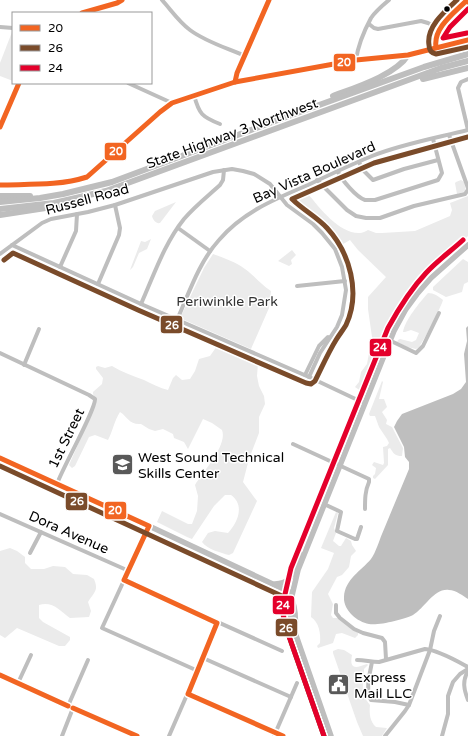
<svg xmlns="http://www.w3.org/2000/svg" width="468" height="736" font-family="'Varela Round',sans-serif">
	<rect width="100%" height="100%" fill="#fff"/>
	<g fill="#ebebeb">
		<polygon points="12,32 13,32 13,81 0,76 0,63"/>
		<polygon points="461,180 464,182 466,191 457,194 455,183 456,182"/>
		<path d="M317,186L308,194C320,208 339,234 360,233C362,233 366,231 368,230L376,233H382L415,231L450,216L452,210L450,203L468,196V236L425,277L401,305L391,322L361,391L355,387L359,382L361,372L367,364L372,337L368,309V297L386,277L358,250L350,240L338,247L325,229L289,202L288,199L291,198Z"/>
		<path d="M176,202L160,223C156,224 153,220 152,216L155,211Z"/>
		<polygon points="151,239 147,249 139,253 133,267 130,270 141,241 145,242"/>
		<polygon points="292,250 296,255 291,260 292,264 289,266 278,261"/>
		<path d="M213,254C224,258 236,262 245,269C255,276 260,284 271,291L269,308L251,349L182,319L181,316L204,268Z"/>
		<polygon points="463,259 468,262 468,282 464,284 462,292 446,297 433,290 433,287"/>
		<path d="M428,293C434,293 438,296 443,300L442,303L431,327L419,347L416,349L407,347L397,342L398,340L400,339L412,342L416,340L419,333L411,330L405,332H403C405,320 420,302 428,293Z"/>
		<path d="M217,346L236,351L258,363L257,376L259,386L264,396L265,404L259,417V433L249,459L243,482L257,501L233,553L229,555C221,553 207,549 202,542L208,533L215,531L228,533C238,522 245,505 231,495H225L214,506L192,539L187,537L157,522L162,511L188,524H192L197,511L198,496L195,485C202,473 228,445 222,430L212,423L203,419L188,449L184,442L174,438L173,434L163,429L155,431L149,429L141,424C129,425 128,417 120,412C114,421 113,431 108,440L95,435L89,437L75,466L72,468L69,465L83,433L95,398L93,394V392L102,384L103,378L96,369V367L98,366L105,368L112,366C122,372 133,376 144,380C152,384 160,388 168,390L173,378L176,375L182,380L190,379L195,371L199,359L210,356Z"/>
		<path d="M382,381L383,382L379,399H384L387,407L382,412L387,420L386,424L392,427L403,448L402,456C395,456 394,454 390,448L388,449V465L375,479L373,478V476L375,474L376,468L372,465L374,462L383,465L384,463L383,447L387,446L389,443L387,439L379,427L375,416H370L369,414Z"/>
		<path d="M336,512L338,513L334,528L336,533L333,541L339,546H341L346,538L351,541L352,545L356,551L351,556L349,567L342,575L337,577L328,594L333,604L331,615L333,618H338L358,633V635L355,638L342,633L336,634L333,643L318,648L317,646L320,643C321,634 319,622 311,617L312,592L328,569L334,553L321,548Z"/>
		<path d="M10,548L17,551L25,557V563L31,569H44L53,566L65,567L73,574L87,575L94,579C99,591 94,592 88,602L91,611L89,617L70,618C60,611 53,601 39,605V618L43,622L70,637V640L65,646H59L17,628L5,638L0,635V551Z"/>
		<path d="M338,649L344,650L352,655C349,670 356,668 367,664L368,665L364,669C364,684 359,692 370,705C369,713 370,722 376,727L387,728L382,736H363L357,722L333,653V651Z"/>
	</g>
	<path fill="#bebebe" d="M468,326V599C463,596 456,590 449,590C434,588 425,608 413,615C405,619 378,626 369,624C357,622 343,610 344,597C345,579 361,571 371,559C376,552 379,541 382,534C391,512 400,491 409,469V462L405,457L404,447L394,427L397,421L402,414L453,394L461,389L466,382L464,354L467,341L466,328Z"/>
	<g fill="none" stroke-linecap="round" stroke-linejoin="round">
		<g stroke="#bebebe" stroke-width="4">
			<path d="M162,0C171,10 179,22 190,30C206,42 227,48 245,56"/>
			<polyline points="464,0 468,2"/>
			<polyline points="82,13 117,3 122,0"/>
			<path d="M369,24L374,28L378,29L421,21L428,23L440,29C437,35 433,40 436,47"/>
			<polyline points="0,27 13,28"/>
			<path d="M356,60C358,45 364,31 371,18C375,12 383,5 389,0"/>
			<polyline points="468,79 461,82 458,88 468,130"/>
			<polyline points="235,82 237,73 269,0"/>
			<polyline points="128,83 172,103"/>
			<path d="M194,95C199,114 202,117 220,124"/>
			<polyline points="0,127 19,83"/>
			<polyline points="449,135 468,188"/>
			<polyline points="359,162 362,169 373,180 404,169 438,160"/>
			<path d="M338,172C342,180 356,197 365,200C368,200 372,200 375,200L438,180L442,173L433,139"/>
			<polyline points="317,180 347,210 356,216 366,218 380,218 414,206 465,194 468,190"/>
			<polyline points="0,185 58,184 75,181 87,177 101,165 160,112 172,103 195,94 235,82 271,75 356,60 408,55"/>
			<polyline points="178,228 210,251"/>
			<polyline points="12,245 141,304 309,377 364,403"/>
			<polyline points="0,254 42,223 51,219 88,212 115,205 213,172 232,169 243,171 254,174 270,184 287,205 313,224 322,233 335,249 342,267 346,290 342,315 337,327 320,353 309,377"/>
			<polyline points="60,267 76,231 77,214"/>
			<polyline points="98,284 119,235 120,228 115,205"/>
			<polyline points="297,286 345,281"/>
			<path d="M141,304C154,275 164,244 184,219C195,206 208,196 220,185L223,180L224,170"/>
			<path d="M177,320C189,293 199,262 219,240C243,212 275,199 308,185C329,175 350,165 372,156C402,144 436,138 468,130"/>
			<polyline points="389,340 416,353 423,346 439,313"/>
			<path d="M0,353L89,395L95,399C96,409 62,469 57,484"/>
			<polyline points="24,365 39,329"/>
			<polyline points="305,375 319,346 328,337"/>
			<path d="M293,444L369,479V482C365,491 365,499 365,509"/>
			<polyline points="324,504 341,512 337,531 355,539 357,539 361,527"/>
			<polyline points="0,514 129,571"/>
			<polyline points="149,526 102,628 198,671"/>
			<polyline points="30,553 41,532"/>
			<polyline points="124,580 282,651"/>
			<polyline points="336,605 336,613 340,618 354,629 363,633 382,638 385,642 386,659"/>
			<polyline points="203,658 291,697"/>
			<path d="M357,660C365,660 371,662 379,662L425,649C438,650 457,661 468,667"/>
			<path d="M372,662C370,673 365,690 371,700L395,702L409,705"/>
			<path d="M468,671C462,681 464,690 468,700"/>
			<polyline points="18,683 31,655"/>
			<polyline points="188,694 283,736"/>
			<polyline points="68,706 88,660"/>
			<polyline points="62,736 73,708"/>
			<polyline points="169,736 203,658 217,623"/>
			<polyline points="274,736 297,683"/>
			<polyline points="385,736 405,711 409,705 430,650 434,631 440,616"/>
			<polyline points="442,736 448,714 448,696 453,682 460,674 468,669"/>
		</g>
		<g stroke="#bebebe" stroke-width="5.5">
			<polyline points="408,55 436,47 468,40"/>
			<polyline points="0,458 149,526 292,593"/>
			<path d="M275,584C296,583 291,569 302,555"/>
			<path d="M292,599C295,608 296,620 295,629"/>
			<polyline points="0,675 137,736"/>
			<polyline points="331,736 291,621 290,604 298,570 394,331 406,309 417,294 431,278 468,245"/>
		</g>
		<g stroke="#bebebe" stroke-width="6">
			<polyline points="423,79 468,68"/>
			<path d="M333,96C354,88 396,75 408,55"/>
			<polyline points="0,196 30,196"/>
			<polyline points="0,202 40,198 63,194 112,182 275,121 424,67 468,54"/>
			<polyline points="0,209 54,203 106,191 441,68 468,61"/>
			<polyline points="0,215 65,205"/>
		</g>
		<defs>
			<g id="bus-1">
				<polyline points="82,13 117,3 122,0"/>
				<path d="M436,47C433,28 454,13 466,1L468,2"/>
				<polyline points="235,82 237,73 269,0"/>
				<polyline points="0,127 19,83"/>
				<path d="M0,185C29,184 59,186 87,177L160,112L172,103L235,82L356,60L408,55L468,40"/>
				<polyline points="0,458 149,526 124,580 217,623 188,694 283,736"/>
				<polyline points="0,675 68,706"/>
				<polyline points="73,708 137,736"/>
			</g>
			<g id="bus-2">
				<path d="M457,0C445,11 426,27 429,45C429,50 431,53 436,54L468,47"/>
				<path d="M4,260L13,253L138,310L306,383L311,384L315,381C322,367 328,353 336,340C339,335 343,330 346,325C361,293 350,253 327,228C317,217 303,210 292,199L374,163L468,137"/>
				<polyline points="0,466 284,597 283,612 284,622 324,736"/>
			</g>
			<g id="bus-3">
				<polyline points="467,33 443,38 450,27 468,9"/>
				<path d="M324,736L284,622L283,603L291,568L388,328C399,308 410,290 426,273C437,261 451,251 463,240"/>
			</g>
		</defs>
		<use href="#bus-1" stroke="#fff" stroke-width="8"/>
		<use href="#bus-2" stroke="#fff" stroke-width="8"/>
		<use href="#bus-3" stroke="#fff" stroke-width="8"/>
		<use href="#bus-1" stroke="#f26522" stroke-width="5"/>
		<use href="#bus-2" stroke="#7a4b2a" stroke-width="5"/>
		<use href="#bus-3" stroke="#e4002b" stroke-width="5"/>
	</g>
	<defs>
		<symbol id="school-square" viewBox="-11 -11 22 22"><rect x="-9" y="-9" width="18" height="18" rx="4" fill="#595959" stroke="#fff"/><path d="M0-5L7-2L0 1L-7-2ZM-4 1L0 2.5L4 1V4Q0 6-4 4Z" fill="#fff"/></symbol>
		<symbol id="civic-square" viewBox="-11 -11 22 22"><rect x="-9" y="-9" width="18" height="18" rx="4" fill="#595959" stroke="#fff"/><path d="M-.6-6.5H3V-4.5H.6V-3L4-1V1h2V6H-6V1h2V-1L-.6-3ZM-1.2 2.5V6h2.4V2.5Z" fill="#fff"/></symbol>
	</defs>
	<g fill-rule="evenodd">
		<use href="#school-square" x="110" y="452" width="25" height="25"/>
		<use href="#civic-square" x="326" y="672" width="25" height="25"/>
	</g>
	<circle fill="#000" stroke="#fff" stroke-width="1.5" cx="447" cy="9" r="3.5"/>
	<g text-anchor="middle" stroke-width="3" stroke-linejoin="round" paint-order="stroke">
		<g font-size="14" fill="#000" stroke="#fff">
			<text transform="translate(232 133) rotate(-20)" y="5">State Highway 3 Northwest</text>
			<text transform="translate(314 172) rotate(-24)" y="5">Bay Vista Boulevard</text>
			<text transform="translate(87 199) rotate(-15)" y="5">Russell Road</text>
			<text transform="translate(66 438) rotate(-64)" y="5">1st Street</text>
			<text transform="translate(69 532) rotate(24)" y="5">Dora Avenue</text>
		</g>
		<g font-size="14" fill="#323232" stroke="#fff">
			<text x="227" y="306">Periwinkle Park</text>
		</g>
		<g font-size="14" fill="#000" stroke="#fff" text-anchor="start">
			<text x="138" y="462">West Sound Technical<tspan x="138" dy="16">Skills Center</tspan></text>
			<text x="354" y="682">Express<tspan x="354" dy="16">Mail LLC</tspan></text>
		</g>
	</g>
	<g stroke="#fff" stroke-width="1.5">
		<rect x="333" y="53" width="23" height="19" rx="4" fill="#f26522"/>
		<rect x="104" y="142" width="23" height="19" rx="4" fill="#f26522"/>
		<rect x="160" y="315" width="23" height="19" rx="4" fill="#7a4b2a"/>
		<rect x="369" y="338" width="23" height="19" rx="4" fill="#e4002b"/>
		<rect x="65" y="492" width="23" height="19" rx="4" fill="#7a4b2a"/>
		<rect x="104" y="501" width="23" height="19" rx="4" fill="#f26522"/>
		<rect x="272" y="595" width="23" height="20" rx="4" fill="#e4002b"/>
		<rect x="275" y="618" width="23" height="19" rx="4" fill="#7a4b2a"/>
	</g>
	<g font-size="11" text-anchor="middle" font-weight="bold" fill="#fff">
		<text x="344" y="66">20</text>
		<text x="116" y="155">20</text>
		<text x="172" y="329">26</text>
		<text x="380" y="351">24</text>
		<text x="77" y="505">26</text>
		<text x="115" y="514">20</text>
		<text x="283" y="609">24</text>
		<text x="286" y="632">26</text>
	</g>
	<rect x="12" y="12" width="140" height="72" fill="#ffffff" stroke="#999999"/>
	<rect x="20" y="25" width="20" height="6" fill="#f26522" stroke="#999999"/>
	<text x="48" y="32" font-size="12" fill="#000000">20</text>
	<rect x="20" y="45" width="20" height="6" fill="#7a4b2a" stroke="#999999"/>
	<text x="48" y="52" font-size="12" fill="#000000">26</text>
	<rect x="20" y="65" width="20" height="6" fill="#e4002b" stroke="#999999"/>
	<text x="48" y="72" font-size="12" fill="#000000">24</text>
</svg>
